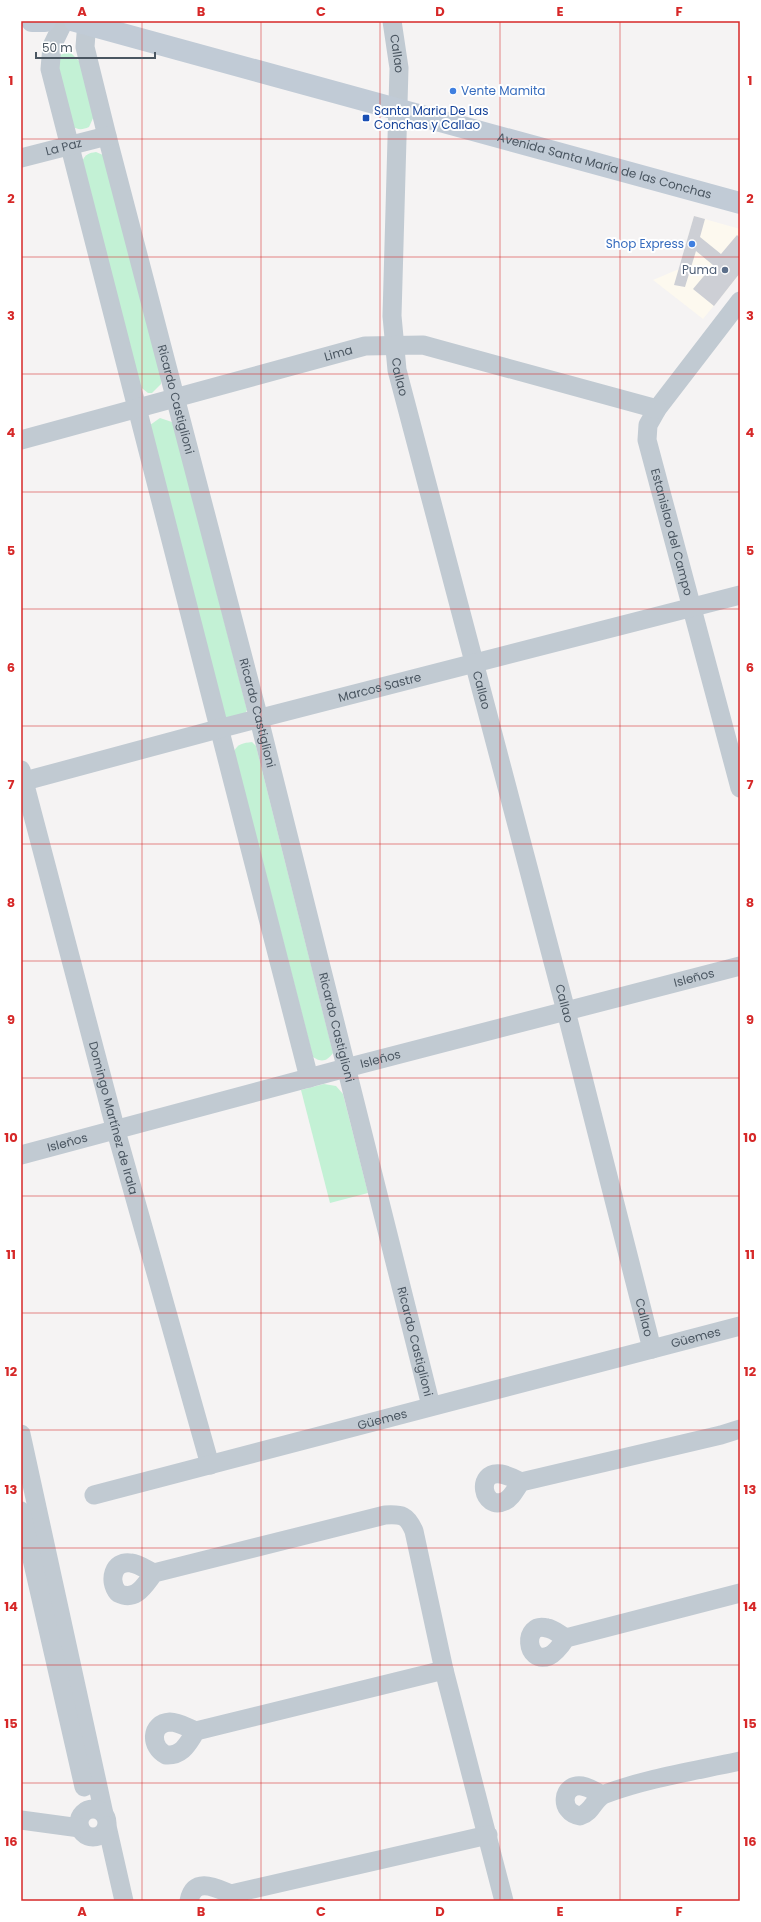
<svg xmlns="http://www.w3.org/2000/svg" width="761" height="1922" font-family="Poppins,sans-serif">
	<rect width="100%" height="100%" fill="#f5f3f3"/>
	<polygon fill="#fdf9ef" points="694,216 740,229 740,274 703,319 653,280 679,269"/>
	<g fill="#c3f1d5">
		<path d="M65,53H71L80,62L94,116L89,127C82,130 78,130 71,126L55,61L58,56Z"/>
		<path d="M96,152L103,155L161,376V384L152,393H148L138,385L82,162C85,154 89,153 96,152Z"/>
		<polygon points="160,418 172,422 174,426 247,710 245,714 226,719 150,425"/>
		<path d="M252,742L256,746L333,1053C327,1061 322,1063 313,1057L234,751C238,744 243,743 252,742Z"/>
		<polygon points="324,1084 336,1086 343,1094 368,1193 330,1203 301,1090"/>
	</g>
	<polygon fill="#cdcfd5" points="694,216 705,219 700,237 721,254 737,235 740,238 740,273 714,306 693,289 713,265 696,251 685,287 674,285"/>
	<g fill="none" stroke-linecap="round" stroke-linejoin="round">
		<g stroke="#c1cad2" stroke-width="19">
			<polyline points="64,21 52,46 50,69 309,1078"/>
			<path id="s1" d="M87,21L85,47L107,136L259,719L431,1406"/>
			<path id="s2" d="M392,21L399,68L392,316L397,370L566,1011L652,1349"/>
			<path id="s3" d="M21,158L107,136"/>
			<path id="s4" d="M740,301L657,409L648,425L647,440L740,788"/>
			<path id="s5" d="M21,440L365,346L423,345L657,409"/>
			<path id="s6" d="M21,770L116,1131L210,1465"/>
			<path id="s7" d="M21,782L218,729L740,595"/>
			<path id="s8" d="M21,1155L346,1068L740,966"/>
			<polyline points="21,1434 104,1814"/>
			<path d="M521,1482C516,1488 512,1498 505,1501C482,1512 475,1470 501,1474C508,1475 515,1479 521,1482L721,1435L740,1429"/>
			<path id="s9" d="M94,1495L740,1326"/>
			<polyline points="21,1511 84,1787"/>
			<path d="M154,1573C147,1570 139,1564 131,1563C113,1560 108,1581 118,1593C136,1602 144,1586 154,1573L385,1515C402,1514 407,1515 414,1531L444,1670L504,1901"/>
			<path d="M566,1638C560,1635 554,1629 547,1628C522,1621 525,1665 549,1656C556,1653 562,1644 566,1638L740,1593"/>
			<path d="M196,1731C188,1743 183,1756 166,1755C150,1747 150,1723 170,1722C179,1722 188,1728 196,1731L444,1670"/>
			<path d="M603,1795C596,1792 589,1787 582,1786C562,1783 558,1812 580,1816C593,1812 594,1798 605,1794C648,1778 695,1771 740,1761"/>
			<circle cx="93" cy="1823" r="14"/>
			<polyline points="21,1820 80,1828"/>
			<polyline points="107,1826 124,1901"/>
			<path d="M189,1901C194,1876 216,1888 231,1894L488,1835"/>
		</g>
		<g stroke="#c1cbd6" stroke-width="22">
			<polyline points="32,21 45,21"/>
			<path id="s10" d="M75,21L740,203"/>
		</g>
	</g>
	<path fill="none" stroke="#d62828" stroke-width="1" stroke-opacity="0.55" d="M142,21V1901M261,21V1901M380,21V1901M500,21V1901M620,21V1901M21,139H740M21,257H740M21,374H740M21,492H740M21,609H740M21,726H740M21,844H740M21,961H740M21,1078H740M21,1196H740M21,1313H740M21,1430H740M21,1548H740M21,1665H740M21,1783H740"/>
	<g fill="#3f7fe0" stroke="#fff" stroke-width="1.5">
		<circle cx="453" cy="91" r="4"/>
		<circle cx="692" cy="244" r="4"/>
	</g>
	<rect fill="#1a4fb4" stroke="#fff" stroke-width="1.5" x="362" y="114" width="8" height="8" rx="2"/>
	<circle fill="#5c6f8a" stroke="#fff" stroke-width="1.5" cx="725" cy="270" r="4"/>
	<g text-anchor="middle" stroke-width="4" stroke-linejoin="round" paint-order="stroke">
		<g font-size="12" fill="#4a5661" stroke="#fff">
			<text dy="4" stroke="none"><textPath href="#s2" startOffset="33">Callao</textPath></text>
			<text dy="4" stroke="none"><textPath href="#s3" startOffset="44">La Paz</textPath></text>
			<text dy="4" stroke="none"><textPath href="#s10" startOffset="549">Avenida Santa María de las Conchas</textPath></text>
			<text dy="4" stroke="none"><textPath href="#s5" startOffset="329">Lima</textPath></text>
			<text dy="4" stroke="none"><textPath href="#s2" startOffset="357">Callao</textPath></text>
			<text dy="4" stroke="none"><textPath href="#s1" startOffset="390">Ricardo Castiglioni</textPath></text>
			<text dy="4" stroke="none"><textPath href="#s4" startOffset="265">Estanislao del Campo</textPath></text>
			<text dy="4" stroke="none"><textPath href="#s7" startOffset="371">Marcos Sastre</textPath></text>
			<text dy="4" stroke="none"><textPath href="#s2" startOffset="681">Callao</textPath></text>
			<text dy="4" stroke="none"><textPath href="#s1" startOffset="714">Ricardo Castiglioni</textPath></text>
			<text dy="4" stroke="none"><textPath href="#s8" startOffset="696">Isleños</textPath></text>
			<text dy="4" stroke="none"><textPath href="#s2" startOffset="1005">Callao</textPath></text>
			<text dy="4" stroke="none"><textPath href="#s1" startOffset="1038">Ricardo Castiglioni</textPath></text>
			<text dy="4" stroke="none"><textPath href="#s8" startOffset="372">Isleños</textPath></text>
			<text dy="4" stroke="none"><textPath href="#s6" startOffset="360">Domingo Martínez de Irala</textPath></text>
			<text dy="4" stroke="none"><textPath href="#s8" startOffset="48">Isleños</textPath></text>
			<text dy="4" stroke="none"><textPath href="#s2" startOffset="1329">Callao</textPath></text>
			<text dy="4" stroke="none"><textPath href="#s9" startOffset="622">Güemes</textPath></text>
			<text dy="4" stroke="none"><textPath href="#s1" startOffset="1362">Ricardo Castiglioni</textPath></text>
			<text dy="4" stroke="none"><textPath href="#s9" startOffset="298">Güemes</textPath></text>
		</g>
		<g font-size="12" fill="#366cbe" stroke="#fff" text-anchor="start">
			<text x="461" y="95">Vente Mamita</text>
			<text x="684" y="248" text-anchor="end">Shop Express</text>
		</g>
		<g font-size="12" fill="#164399" stroke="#fff" text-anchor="start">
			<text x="374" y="115">Santa Maria De Las<tspan x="374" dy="14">Conchas y Callao</tspan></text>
		</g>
		<g font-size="12" fill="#4e5e75" stroke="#fff" text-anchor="end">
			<text x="717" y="274">Puma</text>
		</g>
	</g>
	<rect width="761" height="1922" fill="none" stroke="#ffffff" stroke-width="44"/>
	<path d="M36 52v6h119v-6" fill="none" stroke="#4a5661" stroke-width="2"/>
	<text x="42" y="52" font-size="12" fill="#4a5661" stroke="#ffffff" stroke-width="3" paint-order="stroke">50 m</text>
	<rect x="22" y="22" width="717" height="1878" fill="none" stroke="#d62828" stroke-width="1.5"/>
	<g font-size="13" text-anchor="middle" font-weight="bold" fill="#d62828">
		<text x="82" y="16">A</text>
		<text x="201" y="16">B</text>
		<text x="321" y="16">C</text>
		<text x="440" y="16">D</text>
		<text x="560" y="16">E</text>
		<text x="679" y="16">F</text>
		<text x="11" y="85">1</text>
		<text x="750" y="85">1</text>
		<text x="11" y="203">2</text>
		<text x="750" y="203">2</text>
		<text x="11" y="320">3</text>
		<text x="750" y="320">3</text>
		<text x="11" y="437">4</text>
		<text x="750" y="437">4</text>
		<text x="11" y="555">5</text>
		<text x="750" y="555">5</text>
		<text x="11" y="672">6</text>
		<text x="750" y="672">6</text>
		<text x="11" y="789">7</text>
		<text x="750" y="789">7</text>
		<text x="11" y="907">8</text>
		<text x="750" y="907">8</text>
		<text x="11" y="1024">9</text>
		<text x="750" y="1024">9</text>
		<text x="11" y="1142">10</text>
		<text x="750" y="1142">10</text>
		<text x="11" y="1259">11</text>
		<text x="750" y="1259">11</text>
		<text x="11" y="1376">12</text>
		<text x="750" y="1376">12</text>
		<text x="11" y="1494">13</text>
		<text x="750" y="1494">13</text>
		<text x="11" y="1611">14</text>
		<text x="750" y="1611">14</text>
		<text x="11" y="1728">15</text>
		<text x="750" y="1728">15</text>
		<text x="11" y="1846">16</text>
		<text x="750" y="1846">16</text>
		<text x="82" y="1916">A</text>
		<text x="201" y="1916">B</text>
		<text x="321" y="1916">C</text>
		<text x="440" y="1916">D</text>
		<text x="560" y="1916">E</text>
		<text x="679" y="1916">F</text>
	</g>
</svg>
